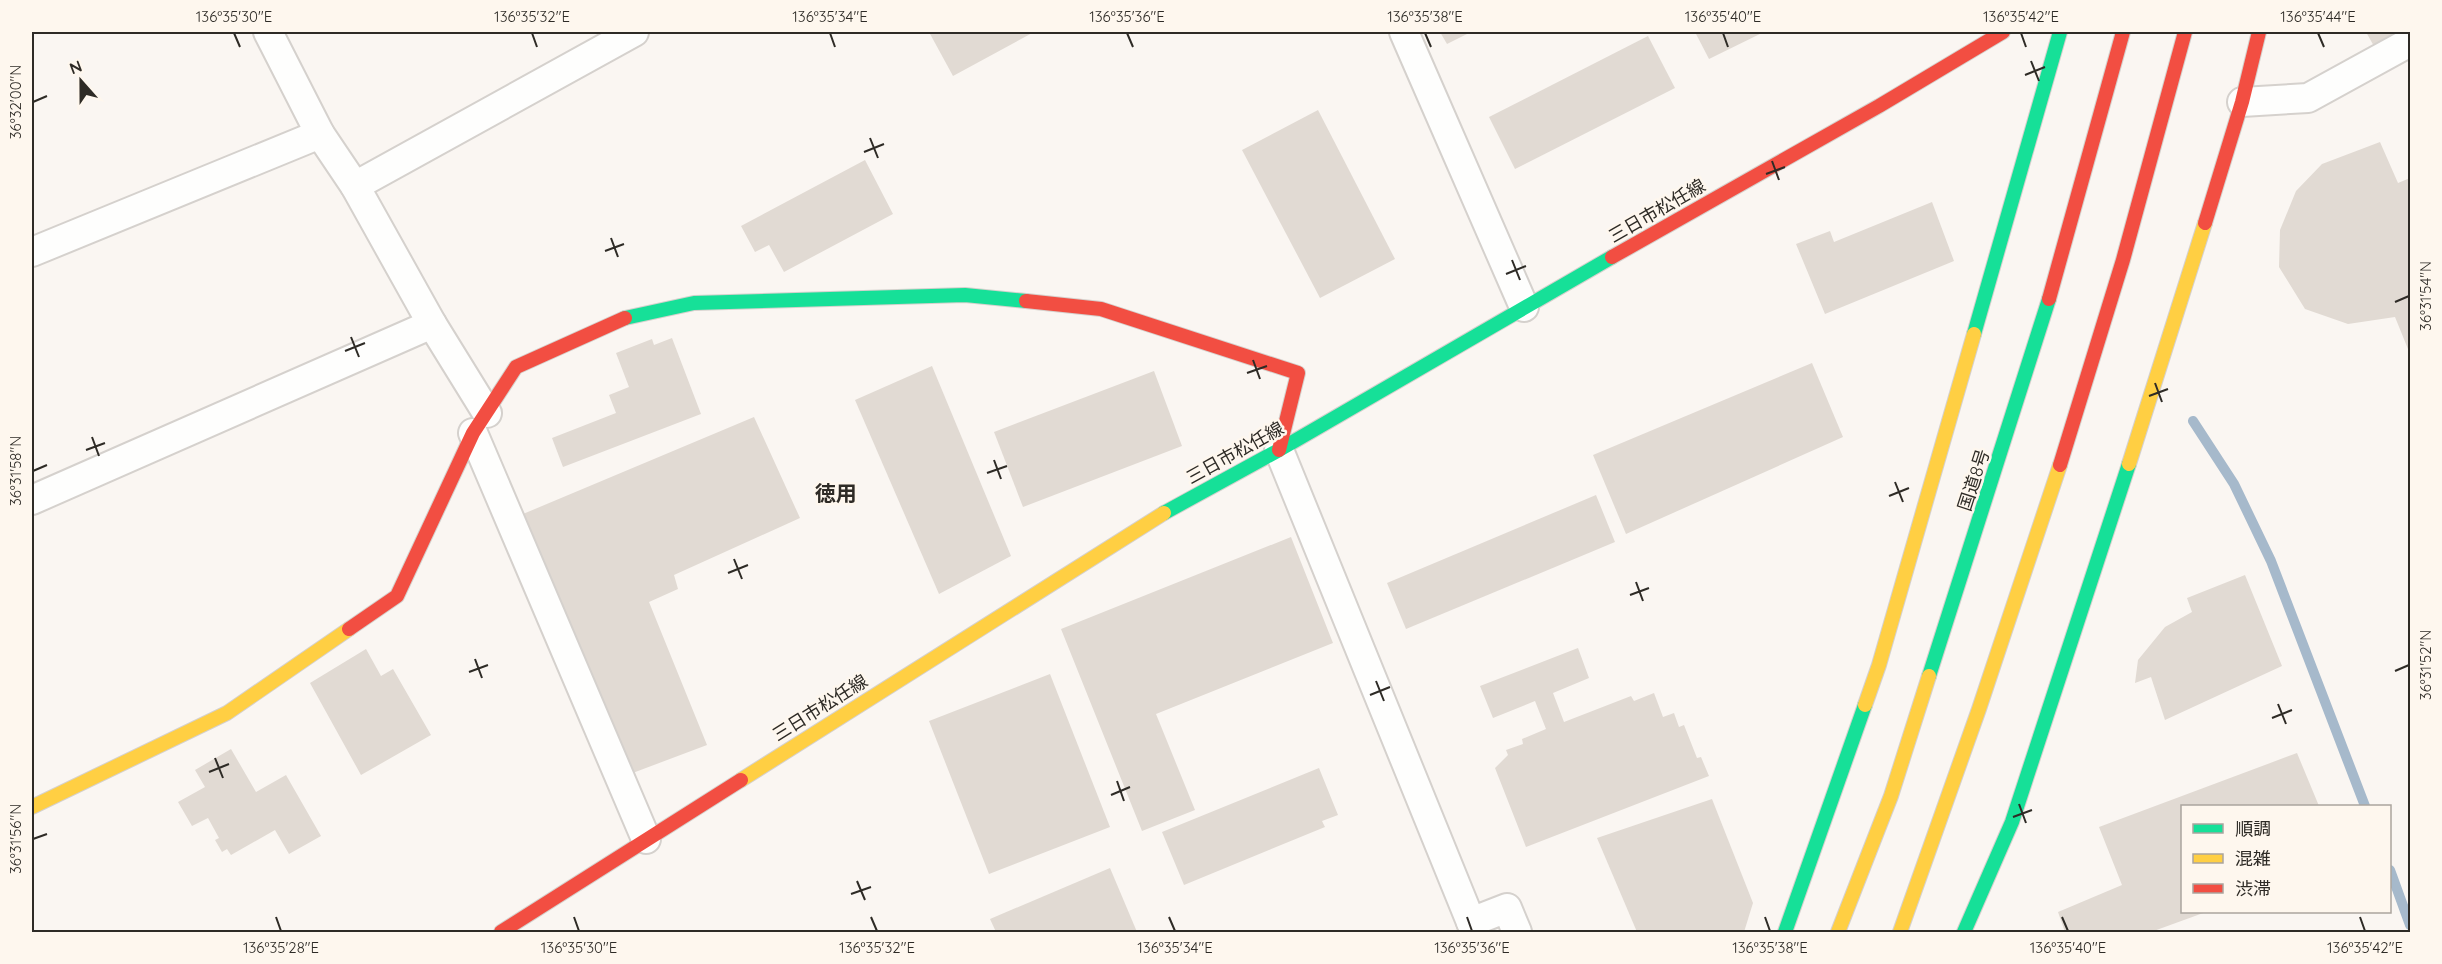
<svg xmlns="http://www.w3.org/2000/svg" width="2442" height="964" font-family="Quicksand,'Noto Sans JP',sans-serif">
	<rect width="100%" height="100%" fill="#faf6f2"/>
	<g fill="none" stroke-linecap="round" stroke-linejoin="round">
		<g stroke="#a6b9cb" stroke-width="10">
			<polyline points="2193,421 2234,484 2271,561 2365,806"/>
			<polyline points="2390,870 2410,925"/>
		</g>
	</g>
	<g fill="#e1dad3">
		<polygon points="929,32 1034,32 953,76"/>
		<polygon points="1440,32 1471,32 1447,44"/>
		<polygon points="1695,32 1764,32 1709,59"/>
		<polygon points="2366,32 2406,32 2375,48"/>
		<polygon points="1648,36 1675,88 1515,169 1489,117"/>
		<polygon points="1318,110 1395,259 1320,298 1242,150"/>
		<polygon points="2380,142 2398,183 2410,178 2410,354 2395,317 2348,324 2305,309 2279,267 2280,230 2296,191 2322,164"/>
		<polygon points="865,160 893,214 784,272 769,245 755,252 741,226"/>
		<polygon points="1932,202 1954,261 1825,314 1796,244 1830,231 1834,242"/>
		<polygon points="672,338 701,414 563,467 552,438 616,413 609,395 629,387 616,353 652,339 654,345"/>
		<polygon points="1812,363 1843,437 1626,534 1593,455"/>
		<polygon points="932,366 1011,556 939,594 855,400"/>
		<polygon points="1154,371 1182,446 1023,507 994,432"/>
		<polygon points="754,417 800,518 674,575 678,589 649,602 707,745 630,774 523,514"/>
		<polygon points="1596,495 1615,542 1406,629 1387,583"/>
		<polygon points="1291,537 1333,643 1156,714 1195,810 1142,831 1061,629"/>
		<polygon points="2245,575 2282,666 2165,720 2151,677 2135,683 2138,660 2165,627 2192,612 2187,598"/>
		<polygon points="1578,648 1589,678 1553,693 1564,722 1631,696 1634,701 1654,693 1663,717 1674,713 1679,727 1684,725 1697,758 1701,757 1709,776 1526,847 1495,768 1508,755 1506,750 1523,744 1522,739 1546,729 1535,701 1493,718 1480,686"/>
		<polygon points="366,649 381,676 393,669 431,735 361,775 310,683"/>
		<polygon points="1050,674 1110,827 989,874 929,721"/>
		<polygon points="231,749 256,792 286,775 321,836 289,854 275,830 231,855 227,849 222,852 215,840 219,838 208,818 192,826 178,802 205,787 195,770"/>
		<polygon points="2297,753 2319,806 2182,806 2182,912 2206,912 2151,932 2065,932 2058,912 2122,885 2099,827"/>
		<polygon points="1319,768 1338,815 1322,821 1325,827 1184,885 1162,832"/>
		<polygon points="1712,799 1753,903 1744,932 1637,932 1597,838"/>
		<polygon points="1110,868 1137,932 996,932 990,919"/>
	</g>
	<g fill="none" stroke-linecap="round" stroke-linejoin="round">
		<defs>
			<g id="street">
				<polyline points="268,32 320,134 355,186 432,324 487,413"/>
				<polyline points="1404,32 1524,307"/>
				<polyline points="2242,102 2308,98 2410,42"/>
				<polyline points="355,186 634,32"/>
				<polyline points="32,252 320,134"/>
				<polyline points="473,433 646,839"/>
				<polyline points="1279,450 1475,932"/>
				<polyline points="32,500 432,324"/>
				<polyline points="1471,922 1507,908 1517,932"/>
			</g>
			<g id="fast">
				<polyline points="625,318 694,303 965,295 1026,301"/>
				<polyline points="1974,334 2060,32"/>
				<polyline points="1164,513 1279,450 1612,257"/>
				<polyline points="1929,676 2049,299"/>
				<polyline points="1785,932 1865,705"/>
				<polyline points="1964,932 2012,822 2129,464"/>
			</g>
			<g id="slow">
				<polyline points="2129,464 2205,223"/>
				<polyline points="1865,705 1879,665 1974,334"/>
				<polyline points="741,780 1164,513"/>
				<polyline points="32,807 227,713 349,629"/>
				<polyline points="1838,932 1891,796 1929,676"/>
				<polyline points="1900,932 1979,709 2060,465"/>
			</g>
			<g id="jam">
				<polyline points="2205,223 2242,102 2259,32"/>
				<polyline points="1612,257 1879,106 2003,32"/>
				<polyline points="2049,299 2123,32"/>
				<polyline points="1026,301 1101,309 1298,373 1279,450"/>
				<polyline points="2060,465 2123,260 2185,32"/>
				<polyline points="349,629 397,596 473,433 516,367 625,318"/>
				<polyline points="501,932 741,780"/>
			</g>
		</defs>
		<use href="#street" stroke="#d5d1cd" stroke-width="32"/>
		<use href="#fast" stroke="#d5d1cd" stroke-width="16"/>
		<use href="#slow" stroke="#d5d1cd" stroke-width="16"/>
		<use href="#jam" stroke="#d5d1cd" stroke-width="16"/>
		<use href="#street" stroke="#fefefd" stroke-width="28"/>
		<use href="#fast" stroke="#16e098" stroke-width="14"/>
		<use href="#slow" stroke="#ffcf43" stroke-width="14"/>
		<use href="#jam" stroke="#f24e42" stroke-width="14"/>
	</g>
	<path fill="none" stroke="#2e2b26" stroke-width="2" d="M234,33L240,47M532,33L537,47M830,33L835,47M1127,33L1133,47M1425,33L1431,47M1723,33L1728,47M2021,33L2026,47M2318,33L2324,47M2031,61L2039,81M2025,75L2045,67M33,102L47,96M870,138L878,158M864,152L884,144M1772,161L1779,180M1766,174L1785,167M611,238L618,257M605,251L624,244M1512,260L1520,280M1506,274L1526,266M2395,302L2409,296M351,337L359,357M345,351L365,343M1253,360L1260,379M1247,373L1267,366M2155,383L2162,402M2149,396L2168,389M92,437L99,456M86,450L105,443M994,460L1001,479M33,471L47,465M987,473L1007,466M1895,482L1903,502M1889,496L1909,488M734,559L742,579M728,573L748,565M1636,582L1643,601M1630,595L1649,588M475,659L482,678M2395,671L2409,665M469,672L488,665M1376,681L1384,701M1370,695L1390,687M2278,704L2286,724M2272,718L2292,710M215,758L223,778M209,772L229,764M1117,781L1124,801M1111,795L1130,787M2019,804L2026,823M2013,817L2032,810M33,839L47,834M857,881L865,900M851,894L871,887M276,917L281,931M574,917L579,931M871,917L877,931M1169,917L1175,931M1467,917L1472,931M1765,917L1770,931M2062,917L2068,931M2360,917L2365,931"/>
	<g text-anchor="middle" stroke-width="5" stroke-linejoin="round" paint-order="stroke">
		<g font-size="18" fill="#2e2b26" stroke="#fef7ee">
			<text transform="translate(1657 211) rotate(-30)" y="6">三日市松任線</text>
			<text transform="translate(1235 453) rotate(-29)" y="6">三日市松任線</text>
			<text transform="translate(1974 480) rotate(-72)" y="6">国道8号</text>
			<text transform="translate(820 708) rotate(-32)" y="6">三日市松任線</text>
		</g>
		<g font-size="21" font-weight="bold" fill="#2e2b26" stroke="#fef7ee">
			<text x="836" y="501">徳用</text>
		</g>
	</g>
	<rect width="2442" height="964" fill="none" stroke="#fef7ee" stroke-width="66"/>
	<rect x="2181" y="805" width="210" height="108" fill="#fef7ee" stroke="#aba59e" stroke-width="1.5"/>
	<rect x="2193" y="824" width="30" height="9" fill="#16e098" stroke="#aba59e" stroke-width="1.5"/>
	<text x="2235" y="835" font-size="18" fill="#2e2b26">順調</text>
	<rect x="2193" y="854" width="30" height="9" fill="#ffcf43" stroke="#aba59e" stroke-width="1.5"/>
	<text x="2235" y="865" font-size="18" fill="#2e2b26">混雑</text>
	<rect x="2193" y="884" width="30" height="9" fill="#f24e42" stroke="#aba59e" stroke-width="1.5"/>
	<text x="2235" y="895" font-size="18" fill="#2e2b26">渋滞</text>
	<g transform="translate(81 81) rotate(339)" stroke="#fef7ee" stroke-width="4.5" paint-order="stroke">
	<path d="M0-4.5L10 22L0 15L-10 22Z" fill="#2e2b26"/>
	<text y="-9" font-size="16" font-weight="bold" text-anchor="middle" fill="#2e2b26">N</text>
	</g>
	<rect x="33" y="33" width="2376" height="898" fill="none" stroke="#2e2b26" stroke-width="2"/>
	<g font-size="15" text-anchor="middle" fill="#2e2b26">
		<text x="234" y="22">136°35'30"E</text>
		<text x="532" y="22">136°35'32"E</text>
		<text x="830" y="22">136°35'34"E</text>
		<text x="1127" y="22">136°35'36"E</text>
		<text x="1425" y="22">136°35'38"E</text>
		<text x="1723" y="22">136°35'40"E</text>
		<text x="2021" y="22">136°35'42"E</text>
		<text x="2318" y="22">136°35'44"E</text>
		<text transform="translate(16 102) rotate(-90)" y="5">36°32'00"N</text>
		<text transform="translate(2426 296) rotate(-90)" y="5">36°31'54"N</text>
		<text transform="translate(16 471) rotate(-90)" y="5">36°31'58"N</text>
		<text transform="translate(2426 665) rotate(-90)" y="5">36°31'52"N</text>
		<text transform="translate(16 839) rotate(-90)" y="5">36°31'56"N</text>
		<text x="281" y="953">136°35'28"E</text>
		<text x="579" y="953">136°35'30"E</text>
		<text x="877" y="953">136°35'32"E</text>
		<text x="1175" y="953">136°35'34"E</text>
		<text x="1472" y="953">136°35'36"E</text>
		<text x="1770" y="953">136°35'38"E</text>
		<text x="2068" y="953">136°35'40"E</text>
		<text x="2365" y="953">136°35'42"E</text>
	</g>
</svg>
